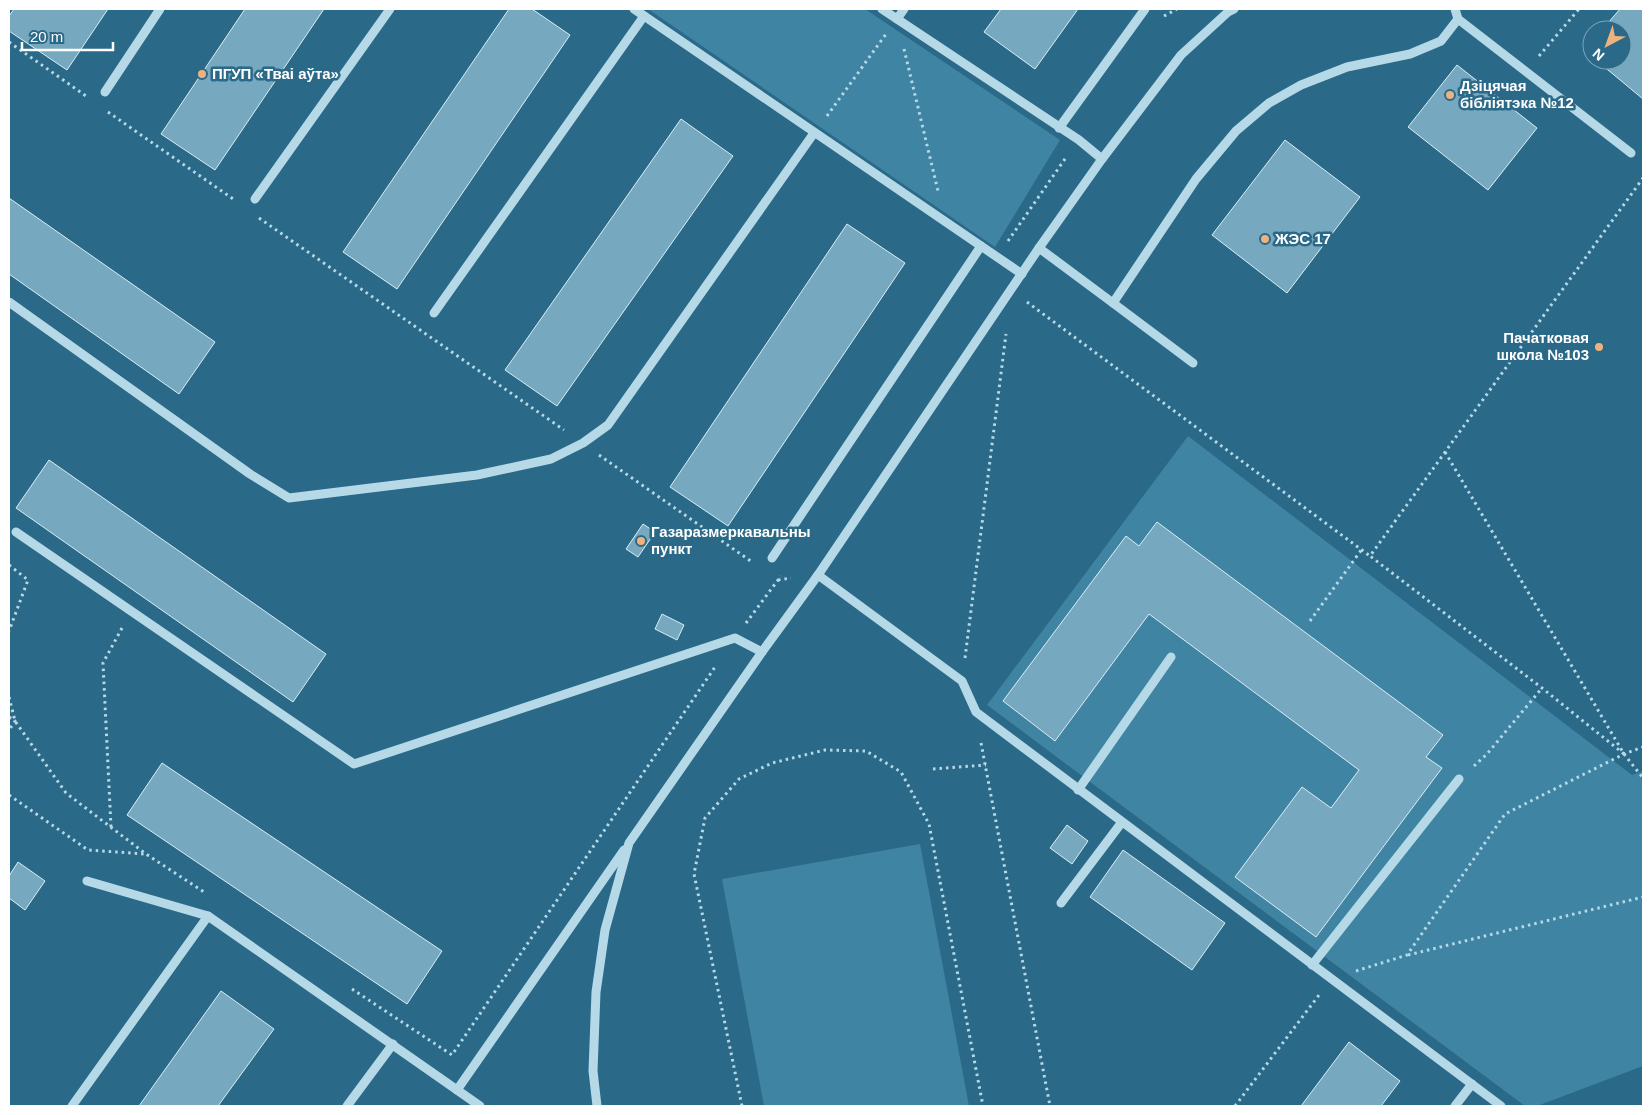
<svg xmlns="http://www.w3.org/2000/svg" width="1652" height="1115" font-family="Helvetica,sans-serif">
	<rect width="100%" height="100%" fill="#2a6987"/>
	<g fill="#3f85a3">
		<polygon points="648,9 865,9 1060,140 995,247"/>
		<polygon points="1188,436 1632,775 1643,771 1643,1066 1537,1106 1525,1106 987,705"/>
		<polygon points="920,844 969,1106 764,1106 722,879"/>
	</g>
	<g fill="#76a8bf" stroke="#daeef6">
		<polygon points="14,9 108,9 67,70 9,31 9,16"/>
		<polygon points="245,9 324,9 215,170 161,134"/>
		<polygon points="509,9 532,9 570,35 397,289 343,252"/>
		<polygon points="1001,9 1078,9 1035,69 984,32"/>
		<polygon points="1620,9 1643,9 1643,99 1596,60 1622,60 1622,30 1602,30"/>
		<polygon points="1457,65 1537,128 1488,190 1408,127"/>
		<polygon points="681,119 733,156 557,406 505,370"/>
		<polygon points="1285,140 1360,197 1287,293 1212,235"/>
		<polygon points="9,198 215,342 179,394 9,274"/>
		<polygon points="847,224 905,263 728,526 670,487"/>
		<polygon points="49,460 326,654 293,702 16,508"/>
		<polygon points="1157,522 1443,735 1426,757 1442,768 1316,937 1235,877 1302,787 1331,808 1359,770 1149,614 1055,741 1003,701 1126,536 1139,546"/>
		<polygon points="643,524 655,532 638,557 626,549"/>
		<polygon points="662,614 684,625 677,640 655,629"/>
		<polygon points="162,763 442,951 407,1004 127,815"/>
		<polygon points="1067,825 1088,841 1072,864 1050,848"/>
		<polygon points="1123,850 1225,923 1192,970 1090,897"/>
		<polygon points="18,862 45,881 25,910 9,898 9,876"/>
		<polygon points="221,991 274,1029 218,1106 139,1106"/>
		<polygon points="1349,1042 1400,1081 1381,1106 1301,1106"/>
	</g>
	<g fill="none" stroke-linecap="round" stroke-linejoin="round">
		<g stroke="#b6d9e8" stroke-width="3" stroke-dasharray="2.5 4" stroke-linecap="butt">
			<polyline points="1164,16 1177,9"/>
			<polyline points="9,42 86,96"/>
			<polyline points="904,49 938,191"/>
			<polyline points="1539,56 1579,9"/>
			<polyline points="108,112 236,201"/>
			<polyline points="827,116 886,34"/>
			<polyline points="259,218 564,430"/>
			<polyline points="1008,241 1067,156"/>
			<polyline points="1027,302 1370,556"/>
			<polyline points="1445,452 1624,754 1643,778"/>
			<polyline points="599,455 752,562"/>
			<polyline points="9,565 28,580 9,631"/>
			<polyline points="778,580 791,578"/>
			<polyline points="1310,621 1362,549"/>
			<polyline points="746,623 781,576"/>
			<polyline points="965,658 1006,334"/>
			<polyline points="9,697 15,721 66,793 146,854 204,892"/>
			<polyline points="9,717 15,721 9,730"/>
			<polyline points="981,743 1050,1106"/>
			<polyline points="1624,754 1542,688 1370,556 1643,178"/>
			<polyline points="1474,766 1487,754 1542,688"/>
			<polyline points="933,769 986,765"/>
			<polyline points="9,795 88,850 145,854"/>
			<polyline points="111,827 103,663 122,628"/>
			<polyline points="1408,955 1643,897"/>
			<polyline points="1356,971 1407,955 1505,814 1624,754 1643,747"/>
			<polyline points="352,989 452,1055 715,667"/>
			<polyline points="742,1106 694,874 705,818 739,779 772,763 825,750 866,751 901,772 929,824 983,1106"/>
			<polyline points="1235,1106 1319,995"/>
		</g>
		<g stroke="#b6d9e8" stroke-width="9">
			<polyline points="634,9 1022,274"/>
			<polyline points="882,9 1079,140 1102,159"/>
			<polyline points="897,19 904,9"/>
			<polyline points="1458,19 1631,153"/>
			<polyline points="105,92 160,9"/>
			<polyline points="1059,128 1145,9"/>
			<polyline points="255,199 390,9"/>
			<polyline points="1039,248 1113,303 1196,179 1236,131 1269,103 1301,85 1347,67 1410,54 1441,41 1458,19 1455,9"/>
			<polyline points="9,302 250,474 289,498 477,475 551,459 583,443 608,425 814,133"/>
			<polyline points="1113,303 1193,363"/>
			<polyline points="434,313 644,16"/>
			<polyline points="16,532 354,764 735,638 762,652"/>
			<polyline points="772,558 981,246"/>
			<polyline points="818,575 962,681 976,712 1501,1106"/>
			<polyline points="1078,790 1171,657"/>
			<polyline points="87,881 208,916 480,1106"/>
			<polyline points="1061,903 1122,822"/>
			<polyline points="1312,965 1459,779"/>
			<polyline points="457,1090 624,850"/>
			<polyline points="72,1106 208,916"/>
			<polyline points="347,1106 393,1044"/>
			<polyline points="597,1106 593,1071 596,992 605,930 629,843 762,652 818,575 1039,248 1102,159 1181,55 1228,12 1234,9"/>
			<polyline points="1455,1106 1472,1084"/>
		</g>
	</g>
	<g fill="#eeb27e" stroke="#2a6987" stroke-width="2">
		<circle cx="202" cy="74" r="5"/>
		<circle cx="1450" cy="95" r="5"/>
		<circle cx="1265" cy="239" r="5"/>
		<circle cx="1599" cy="347" r="5"/>
		<circle cx="641" cy="541" r="5"/>
	</g>
	<g text-anchor="middle" stroke-width="5" stroke-linejoin="round" paint-order="stroke">
		<g font-size="15" font-weight="bold" fill="#fff" stroke="#2a6987" text-anchor="start">
			<text x="212" y="79">ПГУП «Тваі аўта»</text>
			<text x="1460" y="91">Дзіцячая<tspan x="1460" dy="17">бібліятэка №12</tspan></text>
			<text x="1275" y="244">ЖЭС 17</text>
			<text x="1589" y="343" text-anchor="end">Пачатковая<tspan x="1589" dy="17">школа №103</tspan></text>
			<text x="651" y="537">Газаразмеркавальны<tspan x="651" dy="17">пункт</tspan></text>
		</g>
	</g>
	<rect width="1652" height="1115" fill="none" stroke="#ffffff" stroke-width="20"/>
	<g transform="translate(1607 45) rotate(221)"><circle r="24" fill="#2a6987" stroke="#7fa5b7"/>
	<path d="M0-4L9 19L0 12L-9 19Z" fill="#eeb27e"/>
	<text y="-8" font-size="14" font-weight="bold" text-anchor="middle" fill="#ffffff">N</text>
	</g>
	<path d="M22 42v8h91v-8" fill="none" stroke="#ffffff" stroke-width="2.5"/>
	<text x="30" y="42" font-size="15" fill="#ffffff" stroke="#2a6987" stroke-width="4" paint-order="stroke">20 m</text>
</svg>
